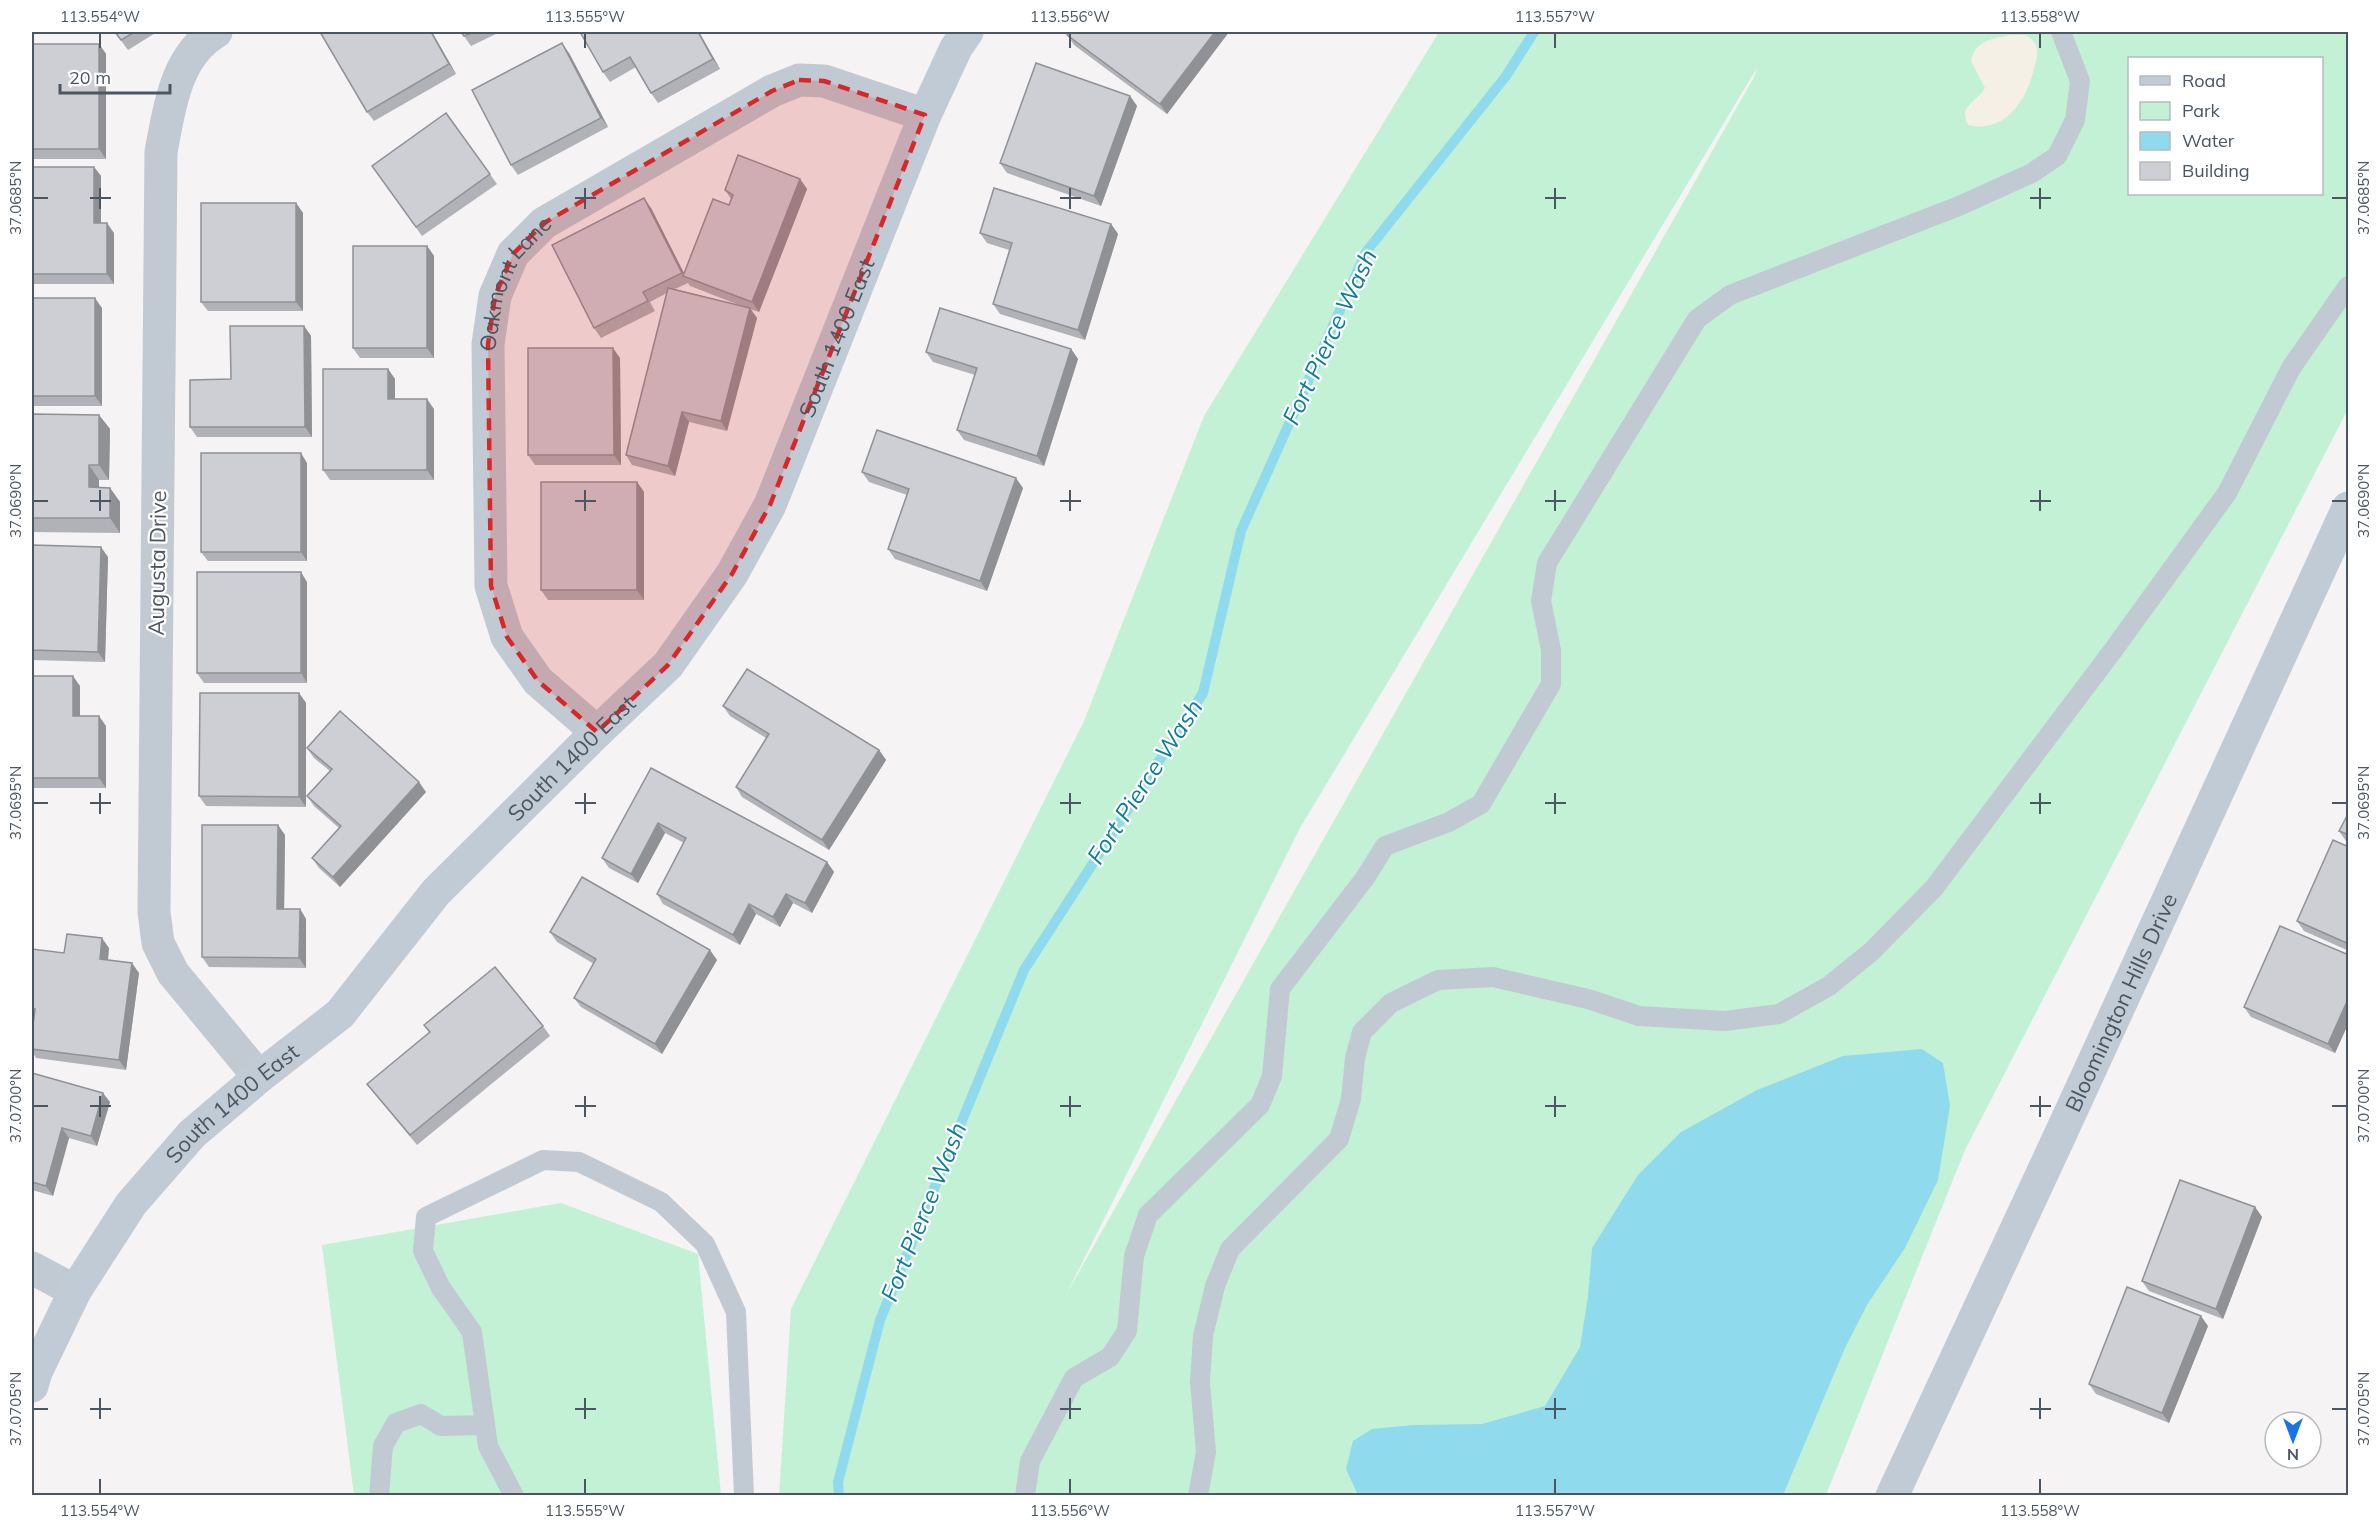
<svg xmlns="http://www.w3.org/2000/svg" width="2380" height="1527" font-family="Mulish,sans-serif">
	<rect width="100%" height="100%" fill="#f5f3f3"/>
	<g fill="#c3f1d5" fill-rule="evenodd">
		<path d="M1439,32H2348V409L1965,1150L1826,1495L779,1496L791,1309L1084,721L1204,416ZM2130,58H2322V194H2130ZM1757,68L1754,77L1066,1295L1300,828Z"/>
		<polygon points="561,1203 698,1254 721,1495 354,1495 322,1245"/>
	</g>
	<path fill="#f5f0e5" d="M2011,35H2026C2030,38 2034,41 2036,45C2039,53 2036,61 2034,68C2027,100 2005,134 1968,125C1958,105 1977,102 1985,88L1971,61C1976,39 1991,40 2011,35Z"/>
	<polygon fill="#90daee" points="1922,1049 1943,1063 1950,1106 1938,1180 1905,1248 1867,1305 1845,1348 1783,1495 1362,1496 1357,1493 1346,1469 1353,1441 1372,1429 1413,1425 1482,1424 1545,1406 1580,1347 1588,1297 1592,1248 1638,1175 1681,1132 1757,1090 1843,1056"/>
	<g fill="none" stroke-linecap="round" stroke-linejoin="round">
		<polyline stroke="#90daee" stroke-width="10" points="839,1496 838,1482 880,1320 1024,970 1203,693 1241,531 1366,252 1506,76 1534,32"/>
		<g stroke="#c1cad2" stroke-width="20">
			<polyline points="379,1496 383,1446 396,1423 421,1414 441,1426 485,1425"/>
			<polyline points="514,1496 488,1446 472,1332 441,1288 423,1251 426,1217 543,1160 579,1162 661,1202 705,1244 736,1312 744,1496"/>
			<polyline points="1025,1496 1030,1461 1074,1378 1110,1357 1127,1331 1134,1256 1148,1215 1260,1105 1272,1076 1280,989 1365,878 1385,846 1449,822 1481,804 1551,684 1551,650 1541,601 1547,563 1697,319 1730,295 1959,206 2032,173 2057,156 2075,120 2080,81 2061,32"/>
			<polyline points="1198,1496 1206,1452 1200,1382 1203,1336 1215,1286 1230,1249 1339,1139 1351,1099 1355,1058 1362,1032 1391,1003 1438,980 1493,977 1588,999 1639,1016 1725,1021 1779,1014 1829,986 1871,952 1934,888 2114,649 2227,493 2291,368 2348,286"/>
		</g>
		<g stroke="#c1cad2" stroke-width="33">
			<path d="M216,32C175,56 169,110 161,152L154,912L158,943L173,973L259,1077"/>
			<path id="s1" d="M597,732L538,681L507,637L491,586L488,344L495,296L513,254L544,223L772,91L799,80L824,81L925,115"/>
			<polyline points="32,1268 75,1291"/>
		</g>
		<g stroke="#c1cbd6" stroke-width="33">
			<path id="s2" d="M32,1386L36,1372L75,1291L131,1204L192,1134L259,1077L340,1014L436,892L597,732L668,665L732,574L770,505L925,115L956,48L967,32"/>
			<path id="s3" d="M1892,1496L2061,1133L2348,508"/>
		</g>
	</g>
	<g fill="#b0b2b7" fill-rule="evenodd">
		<polygon points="115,32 157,32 128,50"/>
		<polygon points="432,32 456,74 374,121 367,112"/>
		<polygon points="461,32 500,32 471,46"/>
		<polygon points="580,32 699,32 720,69 658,103 651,93 636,67 610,82 603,72"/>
		<polygon points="1070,32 1229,32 1167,114 1074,45 1067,35"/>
		<polygon points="32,44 99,44 106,54 106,159 32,159"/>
		<polygon points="569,53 608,127 518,175 511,165"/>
		<polygon points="1130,96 1137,106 1101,206 1007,173 1000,163"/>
		<polygon points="446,113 497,184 422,236 372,166"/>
		<polygon points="32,167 94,167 101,176 101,223 114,233 114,284 32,284"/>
		<path d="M800,179L807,189L759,312L750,309L757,318L727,431L689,422L675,476L632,465L626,455L667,293L650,302L655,311L601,338L594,328L651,208L684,274L729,205L731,199L725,190ZM688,283L690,286L747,308L675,289Z"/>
		<polygon points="296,203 303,213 303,311 208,311 201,302"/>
		<polygon points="1111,224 1118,234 1085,340 1000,314 993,304 1009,250 987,243 980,233"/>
		<polygon points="427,246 434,256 434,358 360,358 353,348"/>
		<polygon points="32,298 102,308 102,406 32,406"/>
		<polygon points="304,326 311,336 312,437 197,437 190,427 231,379"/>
		<polygon points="1071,349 1078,359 1044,466 964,440 957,430 975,375 933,362 926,352"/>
		<polygon points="620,358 621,465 535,465 528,455"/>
		<polygon points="388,369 395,379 395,399 434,409 434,480 330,480 323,470"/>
		<polygon points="32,414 99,415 110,429 109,480 99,480 99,487 110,488 120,502 120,533 32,532"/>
		<polygon points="307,463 307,561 208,561 201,552"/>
		<polygon points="862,472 1023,488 987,591 895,559 888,549 907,495 869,482"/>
		<polygon points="637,482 644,492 644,600 548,600 541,590"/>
		<polygon points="32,545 108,557 105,662 32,660"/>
		<polygon points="307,582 307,683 204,683 197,673"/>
		<polygon points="32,676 80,686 80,716 106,726 106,788 32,788"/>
		<polygon points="299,693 306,703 306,807 206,806 199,796"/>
		<polygon points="723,706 879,750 886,760 829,850 742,797 736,787 766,738 730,716"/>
		<polygon points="307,748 426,792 340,887 319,868 312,858 339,828 314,806 307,796 330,771 314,758"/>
		<polygon points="651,768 827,862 834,872 812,913 793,903 780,927 756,914 740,945 663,904 657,894 684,843 665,833 638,883 609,868 602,858"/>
		<polygon points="2349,812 2349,842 2346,841 2339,831"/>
		<polygon points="285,835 284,909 300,909 306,919 306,968 209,967 202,957"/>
		<polygon points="2349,847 2349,951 2304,931 2297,921"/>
		<polygon points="550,932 717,960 662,1054 581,1007 574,998 594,964 557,942"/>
		<polygon points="109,948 108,960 139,973 126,1070 36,1058 32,1051 32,1033 34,1018 32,1018 32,949 64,953"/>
		<polygon points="2349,955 2349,1022 2335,1053 2251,1017 2244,1007"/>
		<polygon points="424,1025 543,1026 550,1036 417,1145 374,1093 367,1084 429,1032"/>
		<polygon points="32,1073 110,1102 97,1146 69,1138 53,1196 32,1190 32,1194"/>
		<polygon points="2255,1207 2262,1217 2223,1319 2149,1291 2142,1281"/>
		<polygon points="2208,1326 2169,1423 2096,1394 2089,1384"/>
	</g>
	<g fill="#909195">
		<polygon points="431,32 432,32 456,74 449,64"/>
		<polygon points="698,32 699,32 720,69 713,59"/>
		<polygon points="1215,32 1229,32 1167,114 1160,104"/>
		<polygon points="562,43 569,53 608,127 601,118"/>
		<polygon points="99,44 106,54 106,159 99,149"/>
		<polygon points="1130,96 1137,106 1101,206 1094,196"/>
		<polygon points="94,167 101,176 101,233 94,223"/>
		<polygon points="800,179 807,189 759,312 752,302"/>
		<polygon points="644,198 651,208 686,277 682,273"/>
		<polygon points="296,203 303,213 303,311 296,302"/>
		<polygon points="107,223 114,233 114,284 107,274"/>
		<polygon points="1111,224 1118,234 1085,340 1078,330"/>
		<polygon points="427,246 434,256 434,358 427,348"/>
		<polygon points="95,298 102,308 102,406 95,396"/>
		<polygon points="750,308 757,318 727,431 721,421"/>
		<polygon points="304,326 311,336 312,437 305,427"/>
		<polygon points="613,348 620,358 621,465 614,455"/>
		<polygon points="1071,349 1078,359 1044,466 1037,456"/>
		<polygon points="388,369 395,379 395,409 388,399"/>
		<polygon points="427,399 434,409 434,480 427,470"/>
		<polygon points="682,412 689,422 675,476 668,466"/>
		<polygon points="99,415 110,429 109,480 99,465"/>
		<polygon points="301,453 307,463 307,561 301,552"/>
		<polygon points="89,465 99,480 99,501 89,487"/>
		<polygon points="1016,478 1023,488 987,591 980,581"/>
		<polygon points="637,482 644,492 644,600 637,590"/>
		<polygon points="110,488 120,502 120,533 110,518"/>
		<polygon points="101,547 108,557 105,662 98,652"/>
		<polygon points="301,572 307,582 307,683 301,673"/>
		<polygon points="73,676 80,686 80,726 73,716"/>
		<polygon points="299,693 306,703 306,807 299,797"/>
		<polygon points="99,716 106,726 106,788 99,778"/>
		<polygon points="879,750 886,760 829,850 822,840"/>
		<polygon points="419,782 426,792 340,887 333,877"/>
		<polygon points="658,823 665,833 638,883 631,874"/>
		<polygon points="278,825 285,835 284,919 277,909"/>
		<polygon points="827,862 834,872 812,913 805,903"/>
		<polygon points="786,894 793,903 780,927 773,917"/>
		<polygon points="749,904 756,914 740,945 733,935"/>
		<polygon points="300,909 306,919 306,968 299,958"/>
		<polygon points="102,938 109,948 107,969 100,959"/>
		<polygon points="710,950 717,960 662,1054 655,1044"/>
		<polygon points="132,963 139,973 126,1070 119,1060"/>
		<polygon points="2349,997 2349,1022 2335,1053 2328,1044"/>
		<polygon points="103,1093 110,1102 97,1146 91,1136"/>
		<polygon points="62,1128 69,1138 53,1196 46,1186"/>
		<polygon points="2255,1207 2262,1217 2223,1319 2216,1309"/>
		<polygon points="2201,1316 2208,1326 2169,1423 2162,1413"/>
	</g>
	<g fill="#cdcfd5" stroke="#909195" stroke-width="1.5">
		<polygon points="115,32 135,32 121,40"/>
		<polygon points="320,32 431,32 449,64 367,112"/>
		<polygon points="461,32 474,32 464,36"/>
		<polygon points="580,32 698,32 713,59 651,93 630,57 603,72"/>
		<polygon points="1070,32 1215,32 1160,104 1067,35"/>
		<polygon points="562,43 601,118 511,165 472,90"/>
		<rect x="32" y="44" width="67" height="105"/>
		<polygon points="1036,63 1130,96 1094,196 1000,163"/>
		<polygon points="446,113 490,174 416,227 372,166"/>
		<polygon points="738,155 800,179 752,302 683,276 713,199 729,205 733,195 725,190"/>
		<polygon points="32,167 94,167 94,223 107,223 107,274 32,274"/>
		<polygon points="994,188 1111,224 1078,330 993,304 1012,243 980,233"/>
		<polygon points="644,198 682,273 643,292 648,301 594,328 552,245"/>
		<rect x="201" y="203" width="95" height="99"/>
		<rect x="353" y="246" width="74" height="102"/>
		<polygon points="668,288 750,308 721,421 682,412 668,466 626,455"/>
		<rect x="32" y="298" width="63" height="98"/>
		<polygon points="940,308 1071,349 1037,456 957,430 977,368 926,352"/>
		<polygon points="230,326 304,326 305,427 190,427 190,380 231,379"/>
		<polygon points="528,348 613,348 614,455 528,455"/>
		<polygon points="323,369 388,369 388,399 427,399 427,470 323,470"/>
		<polygon points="32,414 99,415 99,465 89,465 89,487 110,488 110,518 32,518"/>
		<polygon points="877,430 1016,478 980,581 888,549 909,489 862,472"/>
		<rect x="201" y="453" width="100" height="99"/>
		<rect x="541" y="482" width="96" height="108"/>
		<polygon points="32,545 101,547 98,652 32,650"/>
		<rect x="197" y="572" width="104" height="101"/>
		<polygon points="747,669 879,750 822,840 736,787 769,734 723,706"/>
		<polygon points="32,676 73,676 73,716 99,716 99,778 32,778"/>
		<polygon points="200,693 299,693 299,797 199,796"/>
		<polygon points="340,711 419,782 333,877 312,858 341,826 307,796 332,769 307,748"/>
		<polygon points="651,768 827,862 805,903 786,894 773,917 749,904 733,935 657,894 686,838 658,823 631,874 602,858"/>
		<polygon points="2349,812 2349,835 2339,831"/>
		<polygon points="202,825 278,825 277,909 300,909 299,958 202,957"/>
		<polygon points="2333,840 2349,847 2349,944 2297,921"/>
		<polygon points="582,877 710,950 655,1044 574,998 596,959 550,932"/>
		<polygon points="2280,926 2349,955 2349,997 2328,1044 2244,1007"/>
		<polygon points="67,934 102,938 100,959 132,963 119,1060 32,1049 32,1033 35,1009 32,1009 32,949 64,953"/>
		<polygon points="495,967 543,1026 410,1135 367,1084 430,1032 424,1025"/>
		<polygon points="32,1073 103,1093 91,1136 62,1128 46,1186 32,1182"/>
		<polygon points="2180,1180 2255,1207 2216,1309 2142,1281"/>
		<polygon points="2127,1287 2201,1316 2162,1413 2089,1384"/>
	</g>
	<path fill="#d62828" fill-opacity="0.2" stroke="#d62828" stroke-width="4.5" stroke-dasharray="12 8" stroke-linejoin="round" d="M799,80L824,81L925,115L770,505L732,574L668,665L597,732L538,681L507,637L491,586L488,344L495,296L513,254L544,223L772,91Z"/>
	<path fill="none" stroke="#4a5661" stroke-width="2" d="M100,33V48M585,33V48M1070,33V48M1555,33V48M2040,33V48M100,188V209M585,188V209M1070,188V209M1555,188V209M2040,188V209M33,198H48M90,198H111M575,198H596M1060,198H1081M1545,198H1566M2030,198H2051M2332,198H2347M100,490V511M585,490V511M1070,490V511M1555,490V511M2040,490V511M33,501H48M90,501H111M575,501H596M1060,501H1081M1545,501H1566M2030,501H2051M2332,501H2347M100,793V814M585,793V814M1070,793V814M1555,793V814M2040,793V814M33,803H48M90,803H111M575,803H596M1060,803H1081M1545,803H1566M2030,803H2051M2332,803H2347M100,1096V1117M585,1096V1117M1070,1096V1117M1555,1096V1117M2040,1096V1117M33,1106H48M90,1106H111M575,1106H596M1060,1106H1081M1545,1106H1566M2030,1106H2051M2332,1106H2347M100,1398V1419M585,1398V1419M1070,1398V1419M1555,1398V1419M2040,1398V1419M33,1409H48M90,1409H111M575,1409H596M1060,1409H1081M1545,1409H1566M2030,1409H2051M2332,1409H2347M100,1479V1494M585,1479V1494M1070,1479V1494M1555,1479V1494M2040,1479V1494"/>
	<g text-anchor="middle" stroke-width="4.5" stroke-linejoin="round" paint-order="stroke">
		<g font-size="22" fill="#4a5661" stroke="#fff">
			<text dy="8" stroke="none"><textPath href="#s1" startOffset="495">Oakmont Lane</textPath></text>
			<text dy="8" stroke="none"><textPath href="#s2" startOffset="1341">South 1400 East</textPath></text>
			<text transform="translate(157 563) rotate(-89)" y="8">Augusta Drive</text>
			<text dy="8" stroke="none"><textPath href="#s2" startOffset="837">South 1400 East</textPath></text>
			<text dy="8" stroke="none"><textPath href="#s3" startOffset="544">Bloomington Hills Drive</textPath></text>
			<text dy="8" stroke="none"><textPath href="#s2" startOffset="351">South 1400 East</textPath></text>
		</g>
		<g font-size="24" font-style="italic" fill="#0c7c9b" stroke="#fff">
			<text transform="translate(1330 337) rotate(-65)" y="8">Fort Pierce Wash</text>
			<text transform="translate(1145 782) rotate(-57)" y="8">Fort Pierce Wash</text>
			<text transform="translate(924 1212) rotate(-68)" y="8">Fort Pierce Wash</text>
		</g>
	</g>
	<rect width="2380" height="1527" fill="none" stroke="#ffffff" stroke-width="66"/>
	<rect x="2128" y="57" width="195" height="138" fill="#ffffff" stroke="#b7bbc0" stroke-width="1.5"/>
	<rect x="2140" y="76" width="30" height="9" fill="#c1cbd6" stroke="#b7bbc0" stroke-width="1.5"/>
	<text x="2182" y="87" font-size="18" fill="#4a5661">Road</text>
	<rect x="2140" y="102" width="30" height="18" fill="#c3f1d5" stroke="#b7bbc0" stroke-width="1.5"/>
	<text x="2182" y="117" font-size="18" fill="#4a5661">Park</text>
	<rect x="2140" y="132" width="30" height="18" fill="#90daee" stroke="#b7bbc0" stroke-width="1.5"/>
	<text x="2182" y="147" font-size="18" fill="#4a5661">Water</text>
	<rect x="2140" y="162" width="30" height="18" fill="#cdcfd5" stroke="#b7bbc0" stroke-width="1.5"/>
	<text x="2182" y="177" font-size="18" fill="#4a5661">Building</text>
	<g transform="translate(2293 1440) rotate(180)"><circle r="28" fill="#ffffff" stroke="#b7bbc0" stroke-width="1.5"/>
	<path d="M0-4.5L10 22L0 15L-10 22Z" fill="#1a73e8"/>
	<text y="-9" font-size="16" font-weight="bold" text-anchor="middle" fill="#4a5661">N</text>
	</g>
	<path d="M60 84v9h110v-9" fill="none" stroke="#4a5661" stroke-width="3"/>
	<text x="69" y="84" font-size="18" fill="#4a5661" stroke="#ffffff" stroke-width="4.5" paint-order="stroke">20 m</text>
	<rect x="33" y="33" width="2314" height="1461" fill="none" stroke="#4a5661" stroke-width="2"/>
	<g font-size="15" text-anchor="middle" fill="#4a5661">
		<text x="100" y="22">113.554°W</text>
		<text x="585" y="22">113.555°W</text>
		<text x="1070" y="22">113.556°W</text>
		<text x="1555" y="22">113.557°W</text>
		<text x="2040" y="22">113.558°W</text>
		<text transform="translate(2364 198) rotate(-90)" y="5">37.0685°N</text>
		<text transform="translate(16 198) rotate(-90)" y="5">37.0685°N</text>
		<text transform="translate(2364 501) rotate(-90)" y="5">37.0690°N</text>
		<text transform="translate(16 501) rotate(-90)" y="5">37.0690°N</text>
		<text transform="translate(2364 803) rotate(-90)" y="5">37.0695°N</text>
		<text transform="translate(16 803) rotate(-90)" y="5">37.0695°N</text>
		<text transform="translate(2364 1106) rotate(-90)" y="5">37.0700°N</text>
		<text transform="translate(16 1106) rotate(-90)" y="5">37.0700°N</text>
		<text transform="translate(2364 1409) rotate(-90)" y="5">37.0705°N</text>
		<text transform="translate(16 1409) rotate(-90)" y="5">37.0705°N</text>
		<text x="100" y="1516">113.554°W</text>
		<text x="585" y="1516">113.555°W</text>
		<text x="1070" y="1516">113.556°W</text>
		<text x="1555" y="1516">113.557°W</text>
		<text x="2040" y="1516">113.558°W</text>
	</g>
</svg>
